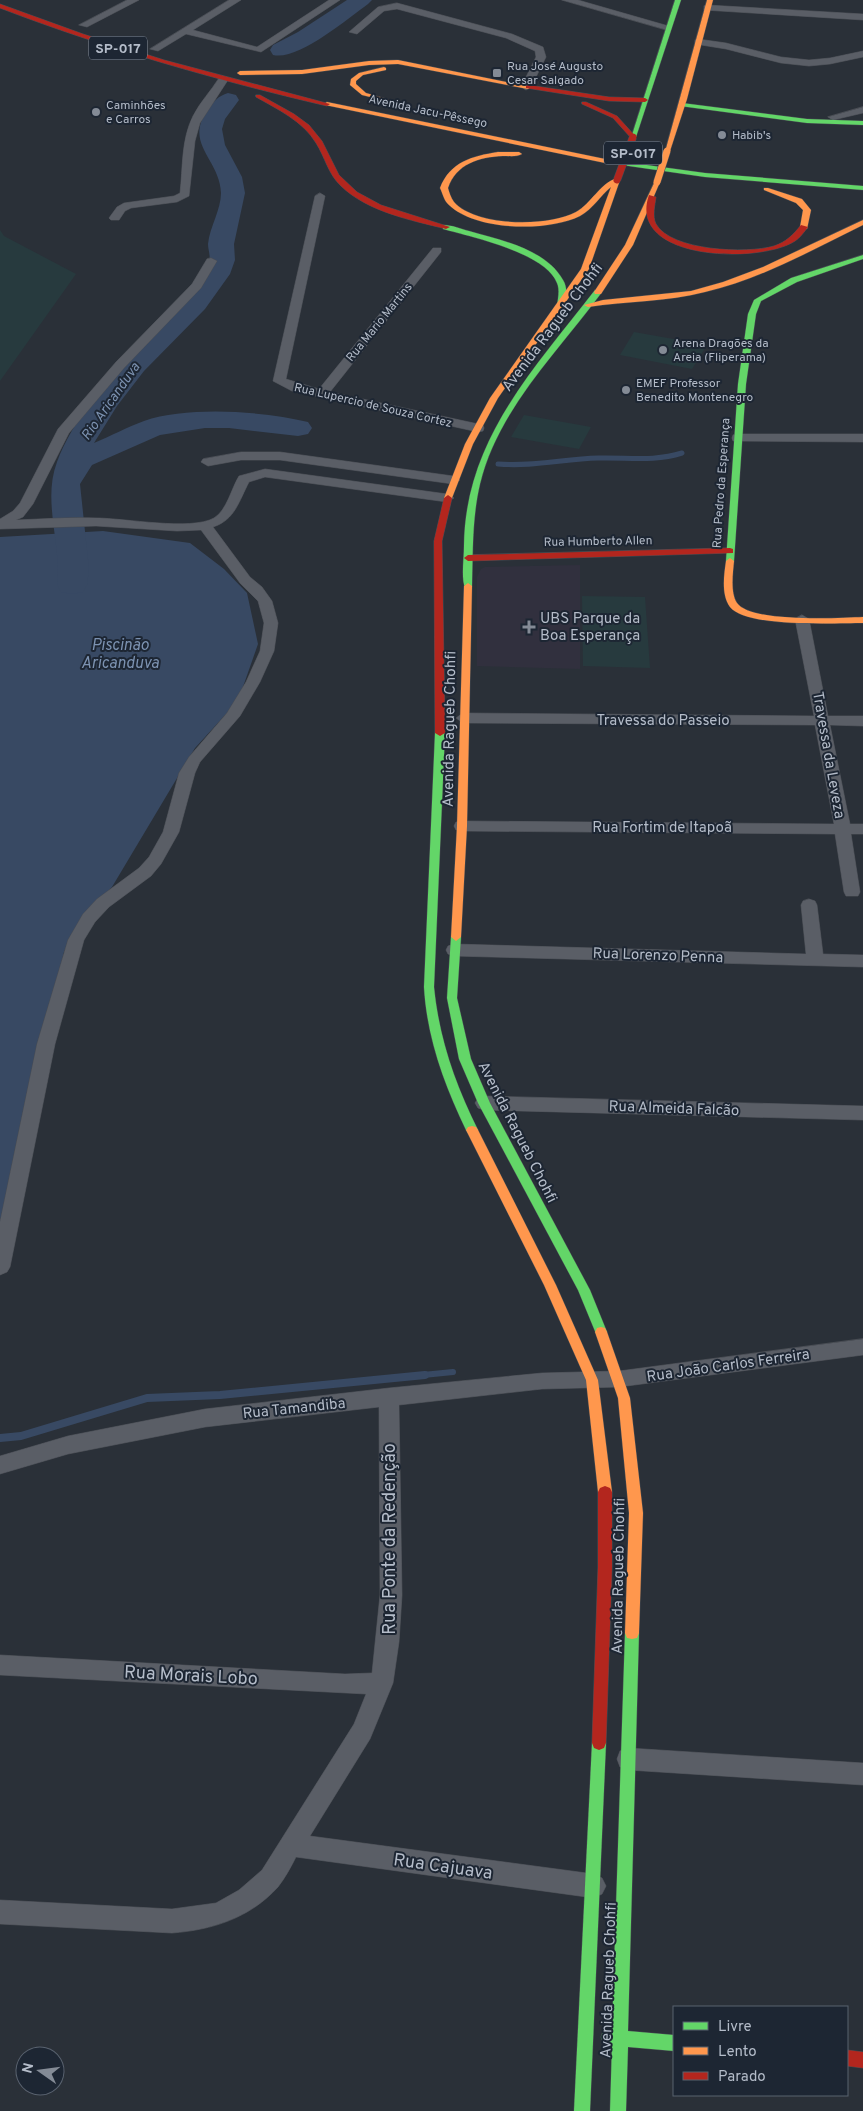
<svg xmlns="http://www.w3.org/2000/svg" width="863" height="2111" font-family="Overpass,sans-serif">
	<rect width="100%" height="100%" fill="#2a3038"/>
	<polygon fill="#31303e" points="580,565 580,669 477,666 477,577 481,569 485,567"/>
	<g fill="#273a3e">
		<polygon points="0,230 4,236 76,274 0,381"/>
		<polygon points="634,332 707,345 692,369 620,355"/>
		<polygon points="524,415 591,427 579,449 511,437"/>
		<polygon points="582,596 645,597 650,668 583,666"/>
	</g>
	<polygon fill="#384963" points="103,531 190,543 224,569 247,593 258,644 238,701 195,748 112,887 80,920 64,952 0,1229 0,537"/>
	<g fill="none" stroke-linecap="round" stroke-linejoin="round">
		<path stroke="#384963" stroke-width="5" d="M498,464C532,467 564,459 598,458C627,457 654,462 682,453"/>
		<polyline stroke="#384963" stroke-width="6" points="413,1376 453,1372"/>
		<polyline stroke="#384963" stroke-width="8" points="0,1438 21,1436 147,1398 220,1395 425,1375"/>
		<g fill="#384963" fill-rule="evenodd">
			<path d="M347,0H372L368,4C347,19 298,61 273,55L270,50L273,45L298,32Z"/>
			<path d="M228,93L236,95L239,100L225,119L222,129L225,145L242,177L245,193L234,244L235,260L230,274L205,309L144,371L117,406L94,443C111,436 127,427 144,421C188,406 263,411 308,422L312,428L308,434L298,436L229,428H205L160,435L92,465L80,484L89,569L87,585L83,592L72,594L61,592L57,585C62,544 42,502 57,462C72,421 109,376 138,344C162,320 201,297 209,263C211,256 208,250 208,244C210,226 221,210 221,193C220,159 183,144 208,109C214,101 218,96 228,93Z"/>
		</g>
		<defs>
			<g id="street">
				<polygon points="127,0 139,0 87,27 79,25"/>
				<polygon points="229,0 241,0 193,30 257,47 329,0 340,0 261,52 186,34 158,51 150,49"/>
				<polygon points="562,0 578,0 672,27 667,30"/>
				<polygon points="397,3 512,34 543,47 546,57 531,87 526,90 521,87 536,57 535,51 506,38 397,9 384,11 357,34 349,32 378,7"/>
				<polygon points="707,5 863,14 863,20 704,10 704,6"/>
				<polygon points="698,39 726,43 781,57 809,60 830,58 863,51 863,57 830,64 809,66 781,63 726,49 695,44 695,40"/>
				<path d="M223,77L228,80L200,123L195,141L189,196L177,202L131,208L125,211L119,220H111L109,218L117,207L124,203L174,196L180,193C183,167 181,140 193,116C200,102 211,91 219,78Z"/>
				<polygon points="863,107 863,113 833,120 828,117"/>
				<polygon points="320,193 325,196 286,379 319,389 433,248 441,248 441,252 330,392 483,425 484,428 483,431 478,432 292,391 273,381 315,196"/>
				<path d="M211,258L217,261L201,288L124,368L69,433L33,504L23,517L16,520C43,519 70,517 96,518C124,518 191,531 214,518C227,510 231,489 239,476L265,469L447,494L454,498L447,502L265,477L249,482C239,501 235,520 213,527L250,577L262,587L272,601L278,623L274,651L260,682L240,716L200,762L195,773L179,832L161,864L151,876L109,907L95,922L84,940L55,1044L10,1267L7,1272L0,1275V1222L37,1044L68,940L83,914L97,899L139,868L149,857L163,832L179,773L189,757L227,713L246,682L260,651L264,623L258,601L240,583L201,530L177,531L96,526L0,529V519L13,511L20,503L58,429L116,362L192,284L207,259Z"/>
				<polygon points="738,434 863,434 863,442 733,441 732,438 733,435"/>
				<polygon points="241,452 280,452 453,476 460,480 453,484 280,460 241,460 208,466 201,462 203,459"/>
				<polygon points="802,615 809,619 828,716 863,716 863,726 830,725 850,824 863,824 863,834 851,834 860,892 858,896 846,896 844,892 835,834 462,831 456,830 454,826 456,822 462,821 834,824 815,725 463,723 456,718 463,713 814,716 795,619"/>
				<polygon points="809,899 815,901 817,905 823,954 863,955 863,967 454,956 448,954 446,950 448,946 454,944 806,954 801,905 803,901"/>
				<polygon points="484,1096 863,1106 863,1120 484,1110 478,1108 475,1103 478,1098"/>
				<path d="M863,1339V1355L619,1387L542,1389L399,1405L402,1595L399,1642L393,1683L370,1739L310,1836L594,1874L602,1878L606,1886L602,1894L594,1898L296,1857C291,1867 285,1878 278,1887C250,1918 212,1930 172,1933L0,1924V1900L172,1909L216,1903L239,1890L262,1870L354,1724L366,1694L0,1675V1655L345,1674L372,1673L380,1595L379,1407L205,1427L68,1454L0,1474V1456L68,1436L205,1409L389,1388L542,1373L619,1371Z"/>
				<polygon points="628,1748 863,1763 863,1785 628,1770 620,1767 617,1759 620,1751"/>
			</g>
			<g id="fast">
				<polygon points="675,0 681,0 636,137 631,138"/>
				<polygon points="682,103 807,119 863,121 863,125 807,123 680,106 679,105"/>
				<polygon points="610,160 705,173 863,186 863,190 705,177 608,163 607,162"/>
				<path d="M443,225C452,225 461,229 469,231C500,240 546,249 563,280C568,288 566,297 565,306L561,308L557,306C558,298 560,290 557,283C546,253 472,237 443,229Z"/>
				<polygon points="863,255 863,259 797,282 761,301 756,314 746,384 734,561 733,563 727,563 726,561 738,384 748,314 754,300 791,278"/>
				<path d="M595,290L602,292C558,352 498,409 480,484C472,518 473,551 472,586L471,588H465C461,577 464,559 464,546C465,440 534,369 595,290Z"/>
				<path d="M440,730L445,733L434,987C439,1038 455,1084 478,1130L476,1133H468L466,1130C444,1084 427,1038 424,987L435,733Z"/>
				<polygon points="456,933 461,937 457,998 471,1059 490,1103 590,1290 607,1332 605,1336 601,1337 597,1336 578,1290 478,1103 459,1059 447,998 451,937"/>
				<polygon points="632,1627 637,1628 639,1633 628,2031 674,2035 674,2051 628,2047 626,2111 610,2111 612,2045 603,2043 601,2037 603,2031 612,2029 625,1633 627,1628"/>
				<polygon points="599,1736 604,1738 606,1743 590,2111 574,2111 592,1743 594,1738"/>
			</g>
			<g id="slow">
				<polygon points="707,0 713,0 687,99 670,151 665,152"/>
				<polygon points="398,60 531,87 528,89 398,64 369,65 302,74 240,75 237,73 240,71 302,70 369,61"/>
				<polygon points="384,67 386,68 386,70 363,75 356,81 356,84 366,93 394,101 394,103 362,95 350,85 351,79 359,73"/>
				<polygon points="327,102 610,160 613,162 610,164 325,105 324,104"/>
				<path d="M498,152H519L522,154C517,157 510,156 503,156C479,157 456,164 448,188C449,192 451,198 454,202C476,227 549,227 576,212C592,203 599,184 617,178L620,180L589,269L498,398L473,444L452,498L448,501L444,498L465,444L490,398L581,269L611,187C600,196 593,209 580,216C548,232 476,231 449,205C444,201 443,194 440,188C450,162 472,156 498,152Z"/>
				<polygon points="655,181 660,182 633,245 601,294 595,294 594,292 625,245"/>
				<polygon points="764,188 768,188 802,199 811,210 807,229 800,227 803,210 796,203 764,190"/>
				<path d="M863,220V225C812,250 761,279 705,292C667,302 627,301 588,307L584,305L603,300L691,291L723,282L763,267Z"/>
				<path d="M730,558L734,561C733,573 730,592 737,603C751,623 839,618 863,617V623C836,623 747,628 730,607C721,595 724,575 726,561Z"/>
				<polygon points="468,583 472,586 467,826 461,937 456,941 451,937 457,826 464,586"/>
				<polygon points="472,1126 476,1127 478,1130 556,1285 598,1380 612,1492 610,1496 605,1498 600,1496 598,1492 586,1380 544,1285 466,1130 468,1127"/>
				<polygon points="601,1327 605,1328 607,1332 630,1398 643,1513 639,1633 637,1638 632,1639 627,1638 625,1633 629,1513 618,1398 595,1332 597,1328"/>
			</g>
			<g id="jam">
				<path d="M0,4L83,34L164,60L330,104L327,106C216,80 107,49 0,8Z"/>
				<polygon points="528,85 609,97 645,98 648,100 645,102 609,101 526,88 526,86"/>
				<path d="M256,95H260L294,114L309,125L322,141L339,175L357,192L381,205L450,227L446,229C411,220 368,212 341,186C328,174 325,157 316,143C303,121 277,109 256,97Z"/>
				<polygon points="582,102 586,102 617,116 636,137 631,138 613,118 582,104"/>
				<path d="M649,195L656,197C655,205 652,216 656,224C671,251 747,254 774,246C786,242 793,235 801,225L808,227C804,232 800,238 795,241C760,264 626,261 649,195Z"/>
				<polygon points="448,495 452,498 442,541 445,733 440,736 435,733 434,541 444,498"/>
				<polygon points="730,548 733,549 733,553 468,561 464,558 468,555"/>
				<polygon points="605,1486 610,1488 612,1492 612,1567 606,1743 604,1748 599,1750 594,1748 592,1743 598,1567 598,1492 600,1488"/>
				<polygon points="847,2050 863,2052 863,2068 847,2066"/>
			</g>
		</defs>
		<use href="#street" stroke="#484c53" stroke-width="1"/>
		<use href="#fast" stroke="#484c53" stroke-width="1"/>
		<use href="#slow" stroke="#484c53" stroke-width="1"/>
		<use href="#jam" stroke="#484c53" stroke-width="1"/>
		<use href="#street" fill="#5a5e66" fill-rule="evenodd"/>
		<use href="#fast" fill="#63d668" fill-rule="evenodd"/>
		<use href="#slow" fill="#ff974d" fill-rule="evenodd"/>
		<use href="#jam" fill="#b3261e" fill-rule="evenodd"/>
		<defs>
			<polyline id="slow-bridge" points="657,182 667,151"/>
			<polyline id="jam-bridge" points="617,180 633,137"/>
		</defs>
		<use href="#slow-bridge" stroke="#484c55" stroke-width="8" stroke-linecap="butt"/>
		<use href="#jam-bridge" stroke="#484c55" stroke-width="8" stroke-linecap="butt"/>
		<use href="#slow-bridge" stroke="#ff974d" stroke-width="7"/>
		<use href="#jam-bridge" stroke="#b3261e" stroke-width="7"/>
	</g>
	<g fill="#848b96" stroke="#1d2633" stroke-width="2">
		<rect x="492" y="68" width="10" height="10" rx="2.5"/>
		<circle cx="96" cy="112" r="5"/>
		<circle cx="722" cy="135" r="5"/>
		<circle cx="663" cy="350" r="5"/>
		<circle cx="626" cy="390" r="5"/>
		<path d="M526.5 619.5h5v5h5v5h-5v5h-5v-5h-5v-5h5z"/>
	</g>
	<g text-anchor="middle" stroke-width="4" stroke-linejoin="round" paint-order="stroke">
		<g font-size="12" fill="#b4bcc9" stroke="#1d2633" text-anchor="start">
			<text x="507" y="70">Rua José Augusto<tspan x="507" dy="14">Cesar Salgado</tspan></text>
			<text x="106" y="109">Caminhões<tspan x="106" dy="14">e Carros</tspan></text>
			<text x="732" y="139">Habib's</text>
			<text x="673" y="347">Arena Dragões da<tspan x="673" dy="14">Areia (Fliperama)</tspan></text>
			<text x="636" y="387">EMEF Professor<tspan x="636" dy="14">Benedito Montenegro</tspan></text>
		</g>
		<g font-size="12" fill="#b4bcc9" stroke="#1d2633">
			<text transform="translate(428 111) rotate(12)" y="4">Avenida Jacu-Pêssego</text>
			<text transform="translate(379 322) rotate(-51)" y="4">Rua Mario Martins</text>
			<text transform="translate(373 405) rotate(13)" y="4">Rua Lupercio de Souza Cortez</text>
			<text transform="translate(721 483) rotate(-86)" y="4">Rua Pedro da Esperança</text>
			<text transform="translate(598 541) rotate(-1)" y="4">Rua Humberto Allen</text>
		</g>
		<g fill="#1d2633" stroke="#878f9c" stroke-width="1">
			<rect x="89" y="36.5" width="58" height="23" rx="4"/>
			<rect x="604" y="141.5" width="58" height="23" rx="4"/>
		</g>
		<g font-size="14" font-weight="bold" fill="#b4bcc9">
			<text x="118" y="53">SP-017</text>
			<text x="633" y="158">SP-017</text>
		</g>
		<g font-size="14" font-style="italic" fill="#7c92b1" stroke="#1d2633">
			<text transform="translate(110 401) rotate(-55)" y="5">Rio Aricanduva</text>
		</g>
		<g font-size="15" fill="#b4bcc9" stroke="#1d2633">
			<text transform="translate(552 327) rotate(-53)" y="5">Avenida Ragueb Chohfi</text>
			<text x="663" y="725">Travessa do Passeio</text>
			<text transform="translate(449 729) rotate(-89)" y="5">Avenida Ragueb Chohfi</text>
			<text transform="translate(829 755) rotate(80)" y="5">Travessa da Leveza</text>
			<text x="662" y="832">Rua Fortim de Itapoã</text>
			<text transform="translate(658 955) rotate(2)" y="5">Rua Lorenzo Penna</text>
			<text transform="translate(674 1108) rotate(2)" y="5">Rua Almeida Falcão</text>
			<text transform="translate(518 1132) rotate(63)" y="5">Avenida Ragueb Chohfi</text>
			<text transform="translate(728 1365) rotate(-8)" y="5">Rua João Carlos Ferreira</text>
			<text transform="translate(294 1408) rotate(-6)" y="5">Rua Tamandiba</text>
			<text transform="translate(618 1576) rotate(-89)" y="5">Avenida Ragueb Chohfi</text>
			<text transform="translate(608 1980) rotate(-88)" y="5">Avenida Ragueb Chohfi</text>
		</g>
		<g font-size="15" fill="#b4bcc9" stroke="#1d2633" text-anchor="start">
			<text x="540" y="623">UBS Parque da<tspan x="540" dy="17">Boa Esperança</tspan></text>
		</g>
		<g font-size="16" font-style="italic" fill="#7c92b1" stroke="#1d2633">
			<text x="120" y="650">Piscinão<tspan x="120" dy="18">Aricanduva</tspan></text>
		</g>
		<g font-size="18" fill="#b4bcc9" stroke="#1d2633">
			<text transform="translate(389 1539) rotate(-90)" y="6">Rua Ponte da Redenção</text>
			<text transform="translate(191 1675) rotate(3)" y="6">Rua Morais Lobo</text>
			<text transform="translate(443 1866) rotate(8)" y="6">Rua Cajuava</text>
		</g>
	</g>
	<rect x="673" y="2006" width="175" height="90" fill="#1d2633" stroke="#59626f"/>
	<rect x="683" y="2022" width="25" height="8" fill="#63d668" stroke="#59626f"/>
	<text x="718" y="2031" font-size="15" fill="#b4bcc9">Livre</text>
	<rect x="683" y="2047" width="25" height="8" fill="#ff974d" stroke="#59626f"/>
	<text x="718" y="2056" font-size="15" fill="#b4bcc9">Lento</text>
	<rect x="683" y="2072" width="25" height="8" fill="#b3261e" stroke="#59626f"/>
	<text x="718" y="2081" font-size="15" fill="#b4bcc9">Parado</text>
	<g transform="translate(40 2071) rotate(284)"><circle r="24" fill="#1d2633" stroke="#59626f"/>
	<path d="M0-4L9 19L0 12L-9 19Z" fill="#848b96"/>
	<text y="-8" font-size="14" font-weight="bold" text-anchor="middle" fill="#b4bcc9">N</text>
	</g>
</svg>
